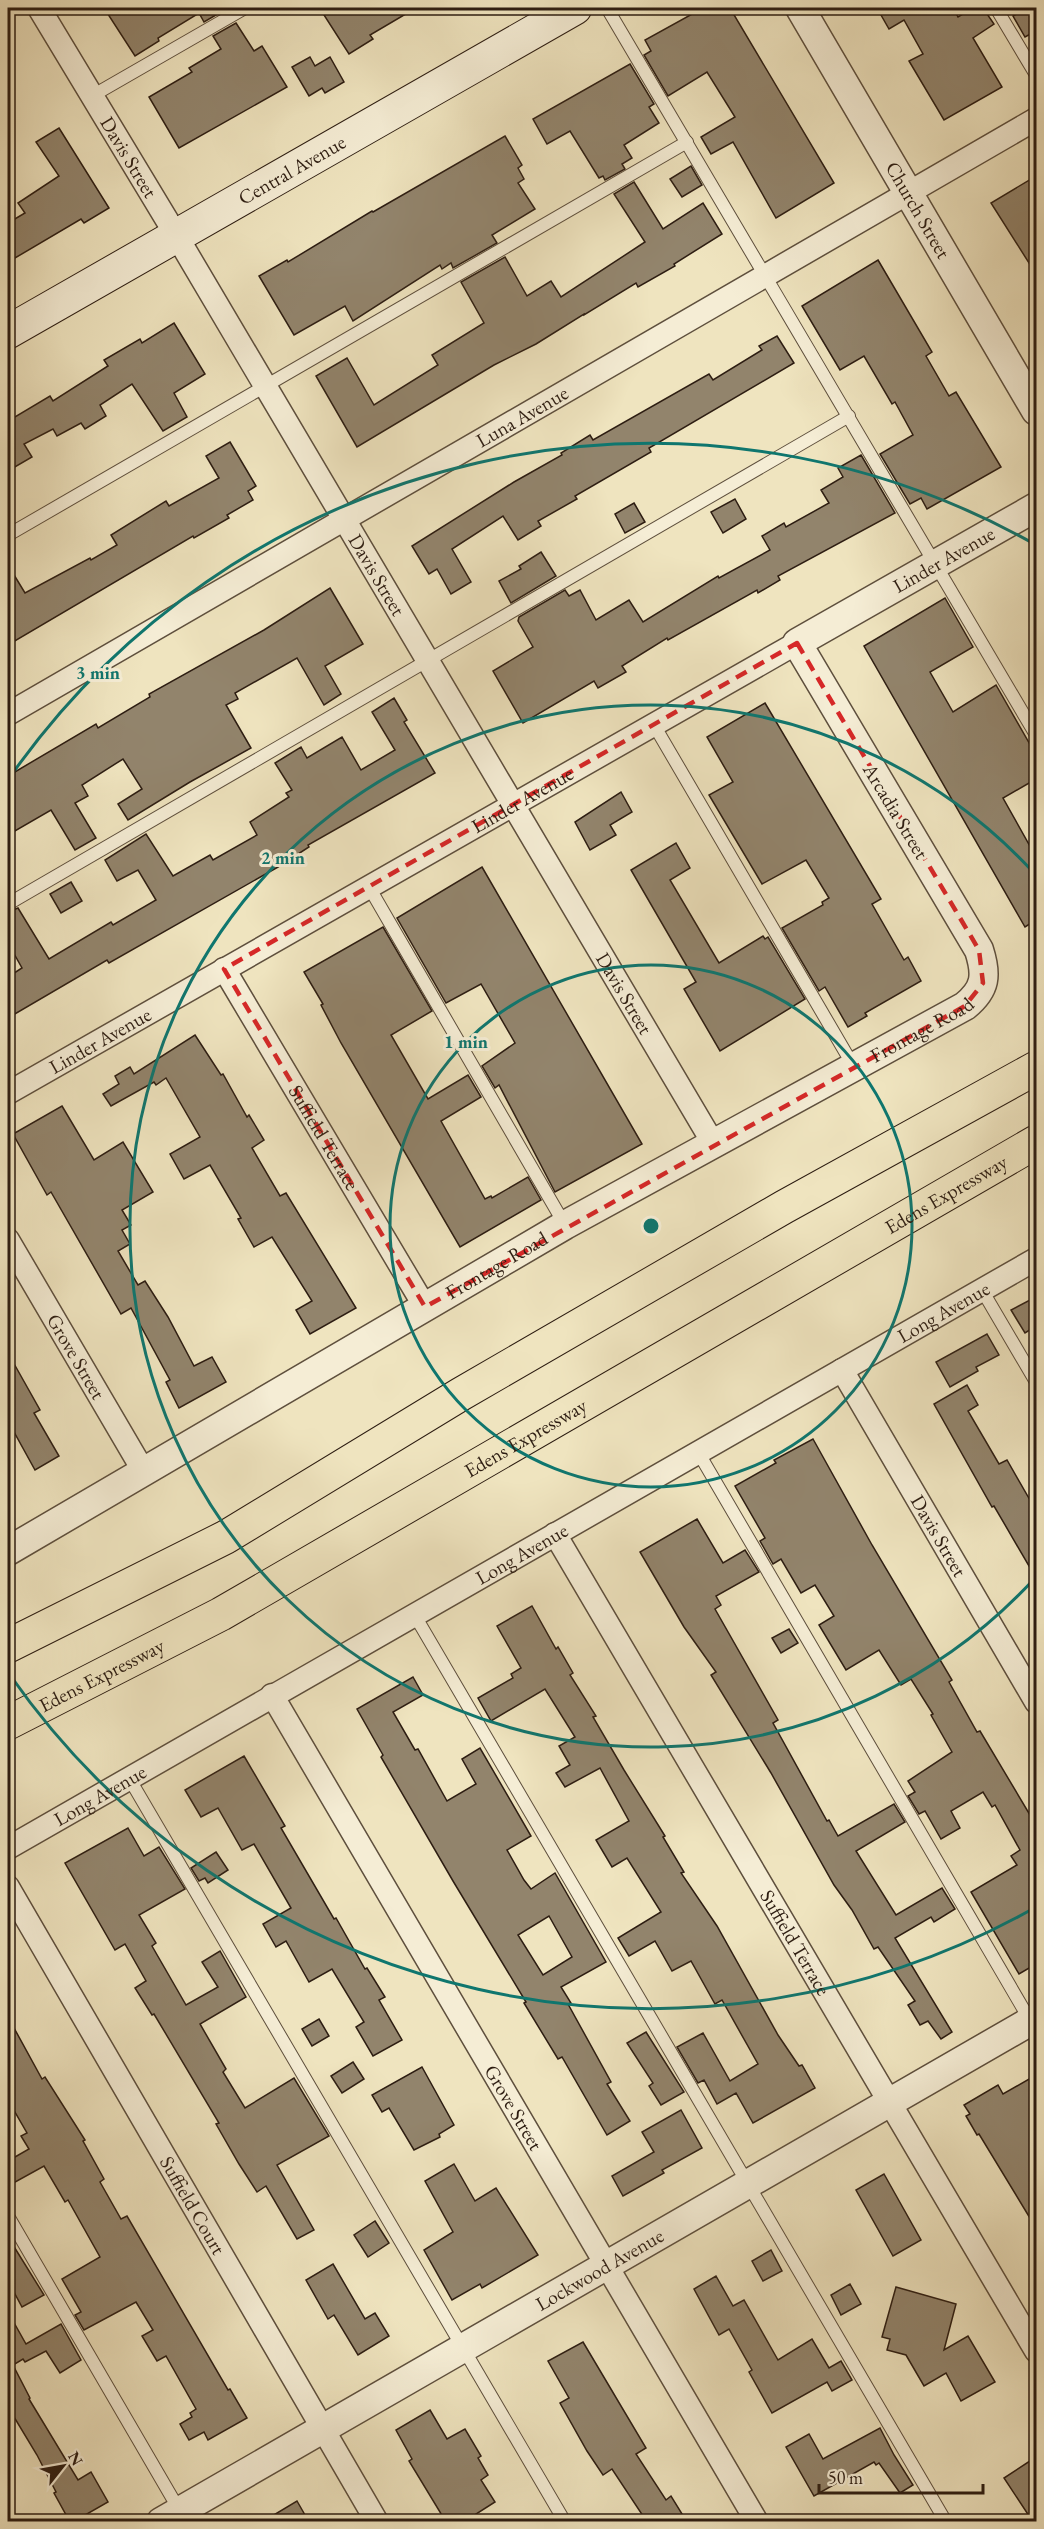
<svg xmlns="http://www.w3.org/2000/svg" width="1044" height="2529" font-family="'EB Garamond',serif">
	<rect width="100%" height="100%" fill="#efe4bf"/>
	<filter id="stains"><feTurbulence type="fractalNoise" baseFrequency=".00333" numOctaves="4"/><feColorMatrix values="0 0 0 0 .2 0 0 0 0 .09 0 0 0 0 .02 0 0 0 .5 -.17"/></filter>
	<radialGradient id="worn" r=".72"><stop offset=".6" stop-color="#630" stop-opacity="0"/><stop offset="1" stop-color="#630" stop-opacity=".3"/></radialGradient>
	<g fill="#92846c" stroke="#2d1d12" stroke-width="1.5" fill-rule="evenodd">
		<polygon points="104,8 228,8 204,22 199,13 158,38 159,41 135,56"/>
		<polygon points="335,8 416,8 370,35 373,39 349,54 324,15"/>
		<polygon points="703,8 730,8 834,183 776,218 733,142 711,154 701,137 735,117 707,72 668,96 644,55 651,51 645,40"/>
		<polygon points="877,8 953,8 958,17 973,8 983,8 994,24 973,38 1002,87 944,120 909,61 923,54 904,20 889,29"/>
		<polygon points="1027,8 1036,8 1036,31 1025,37 1013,16"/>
		<polygon points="236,23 254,51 262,46 287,87 179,148 149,97 192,72 189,68 221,49 213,36"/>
		<polygon points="310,57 315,66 330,57 344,82 325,93 322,88 309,96 292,67"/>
		<polygon points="630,64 654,104 649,107 659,123 624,145 632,158 622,164 625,169 605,180 603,176 599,178 570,131 547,144 533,119"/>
		<polygon points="59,128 109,208 84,223 81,219 15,258 8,247 8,223 25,213 18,203 59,176 36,142"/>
		<polygon points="505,136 522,165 518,168 524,179 518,183 535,209 492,235 497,243 453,268 451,263 442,269 440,265 353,321 345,306 294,335 259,276 287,260 288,262 372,211 373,212"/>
		<polygon points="691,166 702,185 682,197 670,179"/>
		<polygon points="1036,176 1036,274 991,203"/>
		<polygon points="634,182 663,229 703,203 722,234 674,264 675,266 638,287 636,283 584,315 584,314 536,344 494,365 357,447 316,376 347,358 374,405 438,365 432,355 484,323 461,282 505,257 527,296 551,281 561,297 645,242 614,194"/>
		<polygon points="878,260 932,352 926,356 949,396 956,392 1001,467 927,509 921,498 910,504 880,454 913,435 895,402 892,404 864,356 840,370 802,306"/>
		<polygon points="174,323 205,374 174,393 187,417 163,431 132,384 100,405 106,416 85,429 81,423 57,436 53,429 24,444 32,457 8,471 8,416 10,420 50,396 53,401 108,366 104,360 140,339 142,343"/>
		<polygon points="777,336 794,363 649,448 651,452 575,496 577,499 538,521 541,526 518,540 503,516 452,549 471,582 451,594 437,569 429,574 412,546 514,482 562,455 561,453 590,435 593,440 709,374 713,380 762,350 759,346"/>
		<polygon points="230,442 256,486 248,491 253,500 227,515 229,518 194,538 193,536 8,645 8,565 25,593 90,558 91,560 117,545 111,535 166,501 169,506 219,478 206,456"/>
		<polygon points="861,455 895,513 778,576 780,580 758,593 757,590 668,640 667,638 622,666 626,672 598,688 594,681 523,723 493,671 533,647 518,621 519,617 565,590 569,596 580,590 596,620 629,600 643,622 718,576 719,578 770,550 762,536 784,523 786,527 829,503 821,490 843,477 838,468"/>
		<polygon points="735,499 746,519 723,533 711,512"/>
		<polygon points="634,503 645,522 625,533 615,514"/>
		<polygon points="541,552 556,576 511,603 499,581 521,569 519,566"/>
		<polygon points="330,588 363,644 325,666 341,694 324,705 297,658 235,693 238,699 226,705 251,748 190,782 128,820 118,804 142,789 123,759 82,785 88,796 75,803 96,838 75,850 51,810 8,835 8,776 96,724 98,728 150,697 149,694 264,630"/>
		<polygon points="945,598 973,647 930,672 953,712 996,685 1036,755 1036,779 1003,798 1036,857 1036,920 1025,927 864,646"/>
		<polygon points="394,698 407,720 404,722 435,773 308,845 309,847 278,867 109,963 107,960 8,1018 8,977 22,968 8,943 8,912 18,908 49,959 111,922 113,925 156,900 138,870 117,881 105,860 146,834 173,876 210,855 213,860 257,835 250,822 289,797 286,793 292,790 275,763 301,747 307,758 342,737 361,770 395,750 372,712"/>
		<polygon points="765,703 881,899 872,904 904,960 908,957 921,981 865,1013 867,1016 848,1027 825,987 819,991 782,928 823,905 822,902 829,898 806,860 762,884 709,795 733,782 707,737"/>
		<polygon points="621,792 632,812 610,825 616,835 590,850 575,822"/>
		<polygon points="676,843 690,868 670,880 719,963 763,936 765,939 768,937 805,999 720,1051 684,989 696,982 631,870"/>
		<polygon points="482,867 642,1144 555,1192 499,1085 495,1088 482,1066 515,1043 481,984 446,1003 397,918"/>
		<polygon points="71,882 82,901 61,913 50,894"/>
		<polygon points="383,927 432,1011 391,1035 428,1099 468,1075 481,1097 441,1121 485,1199 491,1196 492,1198 528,1177 541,1200 460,1247 341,1043 321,1005 323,1004 304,972"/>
		<polygon points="195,1035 221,1075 223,1074 247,1117 249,1115 264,1140 252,1148 280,1196 286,1193 356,1308 310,1334 296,1310 312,1301 272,1237 254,1247 238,1219 241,1218 210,1165 184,1179 170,1154 200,1137 166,1078 156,1085 154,1082 111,1106 103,1094 119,1084 115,1076 130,1067 134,1074"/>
		<polygon points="62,1106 94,1160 123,1142 153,1192 122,1210 131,1225 122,1230 130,1244 118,1251 138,1285 145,1281 168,1317 194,1366 212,1357 226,1382 179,1408 166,1382 170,1380 131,1308 121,1314 51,1192 47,1195 13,1134"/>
		<polygon points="1030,1300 1036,1312 1036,1326 1025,1333 1011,1310"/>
		<polygon points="987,1334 999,1355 976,1367 978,1371 950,1387 936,1362"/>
		<polygon points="8,1353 40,1410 34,1413 59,1456 35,1470 8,1421"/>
		<polygon points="967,1385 978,1405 968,1411 999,1464 1007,1460 1030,1500 1036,1496 1036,1578 994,1506 992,1507 934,1404"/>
		<polygon points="813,1439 872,1545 952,1680 949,1682 977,1732 980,1731 1036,1825 1036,1964 1019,1974 971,1892 1017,1865 1011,1856 1020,1850 995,1805 992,1807 983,1792 951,1811 960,1828 941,1839 925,1811 919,1814 908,1796 915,1792 908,1781 952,1752 931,1715 933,1714 911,1679 901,1685 879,1650 846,1670 819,1625 834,1616 815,1585 801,1593 781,1559 773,1564 760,1541 765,1538 735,1486 776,1463 774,1460"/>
		<polygon points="697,1519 723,1563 745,1550 759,1572 716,1596 721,1605 715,1609 778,1720 773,1723 827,1821 829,1820 838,1836 894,1804 905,1822 856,1851 896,1915 942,1888 955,1909 934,1922 931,1917 895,1938 952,2032 941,2039 928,2021 920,2025 908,2005 915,2001 878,1947 874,1949 852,1910 834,1885 771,1773 711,1675 716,1672 684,1627 640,1552"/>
		<polygon points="532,1606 556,1649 558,1647 573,1673 570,1675 596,1716 593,1717 624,1770 665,1836 663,1837 684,1872 681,1873 717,1926 778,2035 799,2066 802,2065 815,2088 753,2123 736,2093 717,2104 704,2080 698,2083 677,2047 703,2033 730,2081 758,2064 722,2000 715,2004 691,1961 672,1971 655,1941 629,1956 618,1938 661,1912 627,1858 612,1867 596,1840 629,1821 600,1768 565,1787 556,1773 570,1765 559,1746 575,1737 545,1689 491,1721 478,1698 513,1678 511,1674 521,1668 497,1626"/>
		<polygon points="789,1629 798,1643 781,1653 772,1638"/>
		<path d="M413,1677L423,1695L393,1712L415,1750L418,1749L447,1801L476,1784L462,1759L480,1748L531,1836L507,1850L524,1880L531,1889L555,1873L606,1962L561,1987L571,2003L568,2004L611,2082L607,2084L630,2121L607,2135L562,2057L558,2059L524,2003L526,2002L453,1881L381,1757L383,1755L357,1709ZM549,1916L572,1957L543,1975L518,1935Z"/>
		<polygon points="244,1756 285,1826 281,1828 334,1919 336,1918 365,1969 367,1968 385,1997 379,2000 402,2040 373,2056 356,2027 364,2022 332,1969 309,1982 286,1941 276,1947 263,1924 291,1908 254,1844 242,1850 218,1808 201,1817 185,1790"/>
		<polygon points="128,1828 144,1856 159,1847 185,1889 139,1915 156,1943 152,1946 186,2005 218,1987 202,1962 220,1951 246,1997 200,2024 226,2069 223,2072 245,2108 294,2078 329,2136 277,2165 314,2230 297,2239 266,2186 257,2192 239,2164 216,2124 219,2123 154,2014 152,2015 135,1988 146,1981 125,1944 115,1950 65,1863"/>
		<polygon points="216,1852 228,1870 208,1883 205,1878 199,1881 191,1868"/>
		<polygon points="8,2017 42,2079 45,2077 85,2140 83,2141 104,2179 100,2182 121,2219 127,2216 228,2390 230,2389 247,2418 208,2440 204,2432 189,2440 180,2424 192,2417 190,2413 196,2409 166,2356 157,2361 142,2336 153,2330 136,2302 84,2330 75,2315 81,2312 62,2279 100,2257 68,2200 65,2202 44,2166 8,2186 8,2161 29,2149 21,2136 27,2133 8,2100"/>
		<polygon points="319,2019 329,2036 312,2046 302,2029"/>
		<polygon points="646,2032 684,2092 661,2105 649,2086 653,2083 627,2043"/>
		<polygon points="353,2062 364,2079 342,2093 331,2076"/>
		<polygon points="422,2067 454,2125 439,2134 440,2137 414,2150 389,2108 382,2112 372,2095"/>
		<polygon points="1036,2075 1036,2228 979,2134 977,2135 966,2116 970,2114 964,2105 998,2085 1003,2094"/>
		<polygon points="681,2110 702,2148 662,2170 664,2173 623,2196 612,2176 654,2152 642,2132"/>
		<polygon points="454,2164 475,2201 496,2188 538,2255 482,2288 480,2284 452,2300 424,2250 453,2232 425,2181"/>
		<polygon points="884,2174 921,2240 893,2256 856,2190"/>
		<polygon points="375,2221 389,2243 368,2257 354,2235"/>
		<polygon points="8,2237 44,2295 22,2307 8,2281"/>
		<polygon points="771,2250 782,2271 763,2281 752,2261"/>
		<polygon points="333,2264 365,2319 375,2313 389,2336 358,2355 334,2315 328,2319 306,2280"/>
		<polygon points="716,2276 733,2306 744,2300 778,2360 812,2339 829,2368 841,2361 852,2380 832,2391 827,2382 772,2413 749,2372 752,2370 729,2329 719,2335 694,2289"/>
		<polygon points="850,2284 861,2304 841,2315 831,2295"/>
		<polygon points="896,2287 956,2304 944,2350 968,2336 995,2382 961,2401 946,2373 924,2386 906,2355 887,2350 890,2339 882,2337"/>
		<polygon points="8,2312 26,2344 61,2324 81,2360 60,2373 46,2351 25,2362 23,2359 13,2365 30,2398 29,2399 78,2480 91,2472 108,2502 73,2522 70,2522 54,2493 56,2492 37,2455 8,2407"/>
		<polygon points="583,2342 646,2448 636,2454 666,2500 671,2496 687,2522 647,2522 612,2469 603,2475 587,2451 560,2403 569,2398 548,2361"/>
		<polygon points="430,2410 447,2439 465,2429 481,2456 478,2458 488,2475 481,2480 495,2502 476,2514 480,2522 446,2522 409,2461 412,2459 396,2430"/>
		<polygon points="880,2428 894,2455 913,2485 900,2493 879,2463 876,2465 874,2462 814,2496 786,2447 809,2434 823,2459"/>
		<polygon points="1036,2457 1036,2522 1033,2522 1004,2478"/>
		<polygon points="297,2501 309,2522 262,2522"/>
	</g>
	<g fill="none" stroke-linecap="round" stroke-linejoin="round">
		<defs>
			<g id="service">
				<polyline points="607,8 1036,735"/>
				<polyline points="996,8 1036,75"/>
				<polyline points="92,96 245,8"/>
				<polyline points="8,535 687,142"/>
				<polyline points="654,725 854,1067"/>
				<polyline points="369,887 565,1225"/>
				<polyline points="8,904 849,416"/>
				<polyline points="982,1290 1036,1382"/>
				<polyline points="698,1452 1031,2022"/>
				<polyline points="414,1614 946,2522"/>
				<polyline points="129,1778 565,2522"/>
				<polyline points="8,2216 181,2513"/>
			</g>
			<g id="minor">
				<path id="s1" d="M39,8L176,235L713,1143"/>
				<path id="s2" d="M8,714L1036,119"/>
				<path id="s3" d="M224,969L425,1307"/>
				<path id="s4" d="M8,1093L797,643"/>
				<path id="s5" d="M8,1240L144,1472"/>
				<path id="s6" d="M842,1370L1036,1702"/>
				<path id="s7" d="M555,1534L1036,2351"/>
				<path id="s8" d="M272,1695L757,2522"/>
				<path id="s9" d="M8,1848L1036,1259"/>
				<path id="s10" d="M8,1887L377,2522"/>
			</g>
			<g id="tertiary">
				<path id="s11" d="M800,8L1036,411"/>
				<path id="s12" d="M8,1551L565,1225L965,1006C986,989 987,975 979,950L797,643L1036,507"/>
				<path id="s13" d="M161,2522L1036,2018"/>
			</g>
			<g id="secondary">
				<path id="s14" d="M8,332L575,8"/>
			</g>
			<g id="motorway">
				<polyline points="8,1646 226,1537 461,1394 784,1207 1036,1068"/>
				<path id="s15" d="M8,1723L221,1614L1036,1142"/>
			</g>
		</defs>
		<use href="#service" stroke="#5e4f3d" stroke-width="14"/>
		<use href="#minor" stroke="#5e4f3d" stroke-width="25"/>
		<use href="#tertiary" stroke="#5e4f3d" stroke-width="31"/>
		<use href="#secondary" stroke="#2d1d12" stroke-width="35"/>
		<use href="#motorway" stroke="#2d1d12" stroke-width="35"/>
		<use href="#service" stroke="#f5edd5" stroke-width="12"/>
		<use href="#minor" stroke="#f5edd5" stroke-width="22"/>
		<use href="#tertiary" stroke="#f5edd5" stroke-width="28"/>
		<use href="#secondary" stroke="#f5edd5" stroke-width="33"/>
		<use href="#motorway" stroke="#efe4bf" stroke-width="33"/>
	</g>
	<path fill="none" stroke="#d62828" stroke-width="4.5" stroke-dasharray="12 8" stroke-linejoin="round" d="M797,643L979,950L983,983L965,1006L425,1307L224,969Z"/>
	<g fill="none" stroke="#0f766e" stroke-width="3">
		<circle cx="651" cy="1226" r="261"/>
		<path d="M1035 1578A521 521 0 1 1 1035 874"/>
		<path d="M1036 1907A782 782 0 0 1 10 1675M10 777A782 782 0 0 1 1036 545"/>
	</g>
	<g text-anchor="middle" stroke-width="6" stroke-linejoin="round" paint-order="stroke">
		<g font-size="20" fill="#2d1d12" stroke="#f5edd5">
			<text dy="7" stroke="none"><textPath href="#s1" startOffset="174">Davis Street</textPath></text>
			<text dy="7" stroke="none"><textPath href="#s14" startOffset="327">Central Avenue</textPath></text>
			<text dy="7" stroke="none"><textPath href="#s11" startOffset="234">Church Street</textPath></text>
			<text dy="7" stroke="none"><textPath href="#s2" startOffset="594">Luna Avenue</textPath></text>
			<text dy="7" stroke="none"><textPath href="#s12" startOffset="1690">Linder Avenue</textPath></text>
			<text dy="7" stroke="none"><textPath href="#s1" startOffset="660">Davis Street</textPath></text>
			<text dy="7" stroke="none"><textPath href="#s4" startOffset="592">Linder Avenue</textPath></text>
			<text transform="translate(896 811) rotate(59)" y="7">Arcadia Street</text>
			<text dy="7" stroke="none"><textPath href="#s1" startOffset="1146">Davis Street</textPath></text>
			<text dy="7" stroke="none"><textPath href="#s12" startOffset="1052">Frontage Road</textPath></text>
			<text dy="7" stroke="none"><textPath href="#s4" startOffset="106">Linder Avenue</textPath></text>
			<text dy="7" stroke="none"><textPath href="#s3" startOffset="196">Suffield Terrace</textPath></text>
			<text dy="7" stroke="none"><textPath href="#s15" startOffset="1077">Edens Expressway</textPath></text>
			<text dy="7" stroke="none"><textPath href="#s12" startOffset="566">Frontage Road</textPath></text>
			<text dy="7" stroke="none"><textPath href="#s9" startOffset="1078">Long Avenue</textPath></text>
			<text dy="7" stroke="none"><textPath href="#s5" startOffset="135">Grove Street</textPath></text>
			<text dy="7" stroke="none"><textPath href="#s15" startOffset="591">Edens Expressway</textPath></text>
			<text dy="7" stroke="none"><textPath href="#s6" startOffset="192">Davis Street</textPath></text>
			<text dy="7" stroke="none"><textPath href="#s9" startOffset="592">Long Avenue</textPath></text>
			<text dy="7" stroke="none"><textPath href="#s15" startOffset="105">Edens Expressway</textPath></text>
			<text dy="7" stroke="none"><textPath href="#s9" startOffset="106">Long Avenue</textPath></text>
			<text dy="7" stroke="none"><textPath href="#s7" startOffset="474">Suffield Terrace</textPath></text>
			<text dy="7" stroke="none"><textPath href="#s8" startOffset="478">Grove Street</textPath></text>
			<text dy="7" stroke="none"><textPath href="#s10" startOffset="368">Suffield Court</textPath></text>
			<text dy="7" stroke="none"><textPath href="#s13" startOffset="506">Lockwood Avenue</textPath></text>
		</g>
	</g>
	<circle cx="651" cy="1226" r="9" fill="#0f766e" stroke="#f5edd5" stroke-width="3"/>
	<g font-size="18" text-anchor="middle" font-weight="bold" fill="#0f766e" stroke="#f5edd5" stroke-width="6" stroke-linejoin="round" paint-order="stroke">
		<text x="98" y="679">3 min</text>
		<text x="283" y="864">2 min</text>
		<text x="466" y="1048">1 min</text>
	</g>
	<rect width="1044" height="2529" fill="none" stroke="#efe4bf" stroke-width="30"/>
	<rect x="9" y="9" width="1026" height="2511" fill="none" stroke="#2d1d12" stroke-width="3"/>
	<rect x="15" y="15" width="1014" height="2499" fill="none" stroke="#2d1d12" stroke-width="1.5"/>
	<g transform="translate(63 2466) rotate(59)" stroke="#f5edd5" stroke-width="4.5" paint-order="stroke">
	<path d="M0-4.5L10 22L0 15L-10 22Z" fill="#2d1d12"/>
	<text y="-9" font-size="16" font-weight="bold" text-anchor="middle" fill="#2d1d12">N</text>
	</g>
	<path d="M819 2484v9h164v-9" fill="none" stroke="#2d1d12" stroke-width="3"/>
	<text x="828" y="2484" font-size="18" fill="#2d1d12" stroke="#f5edd5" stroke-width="4.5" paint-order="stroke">50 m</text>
	<rect width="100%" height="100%" filter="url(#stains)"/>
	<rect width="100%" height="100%" fill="url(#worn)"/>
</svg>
